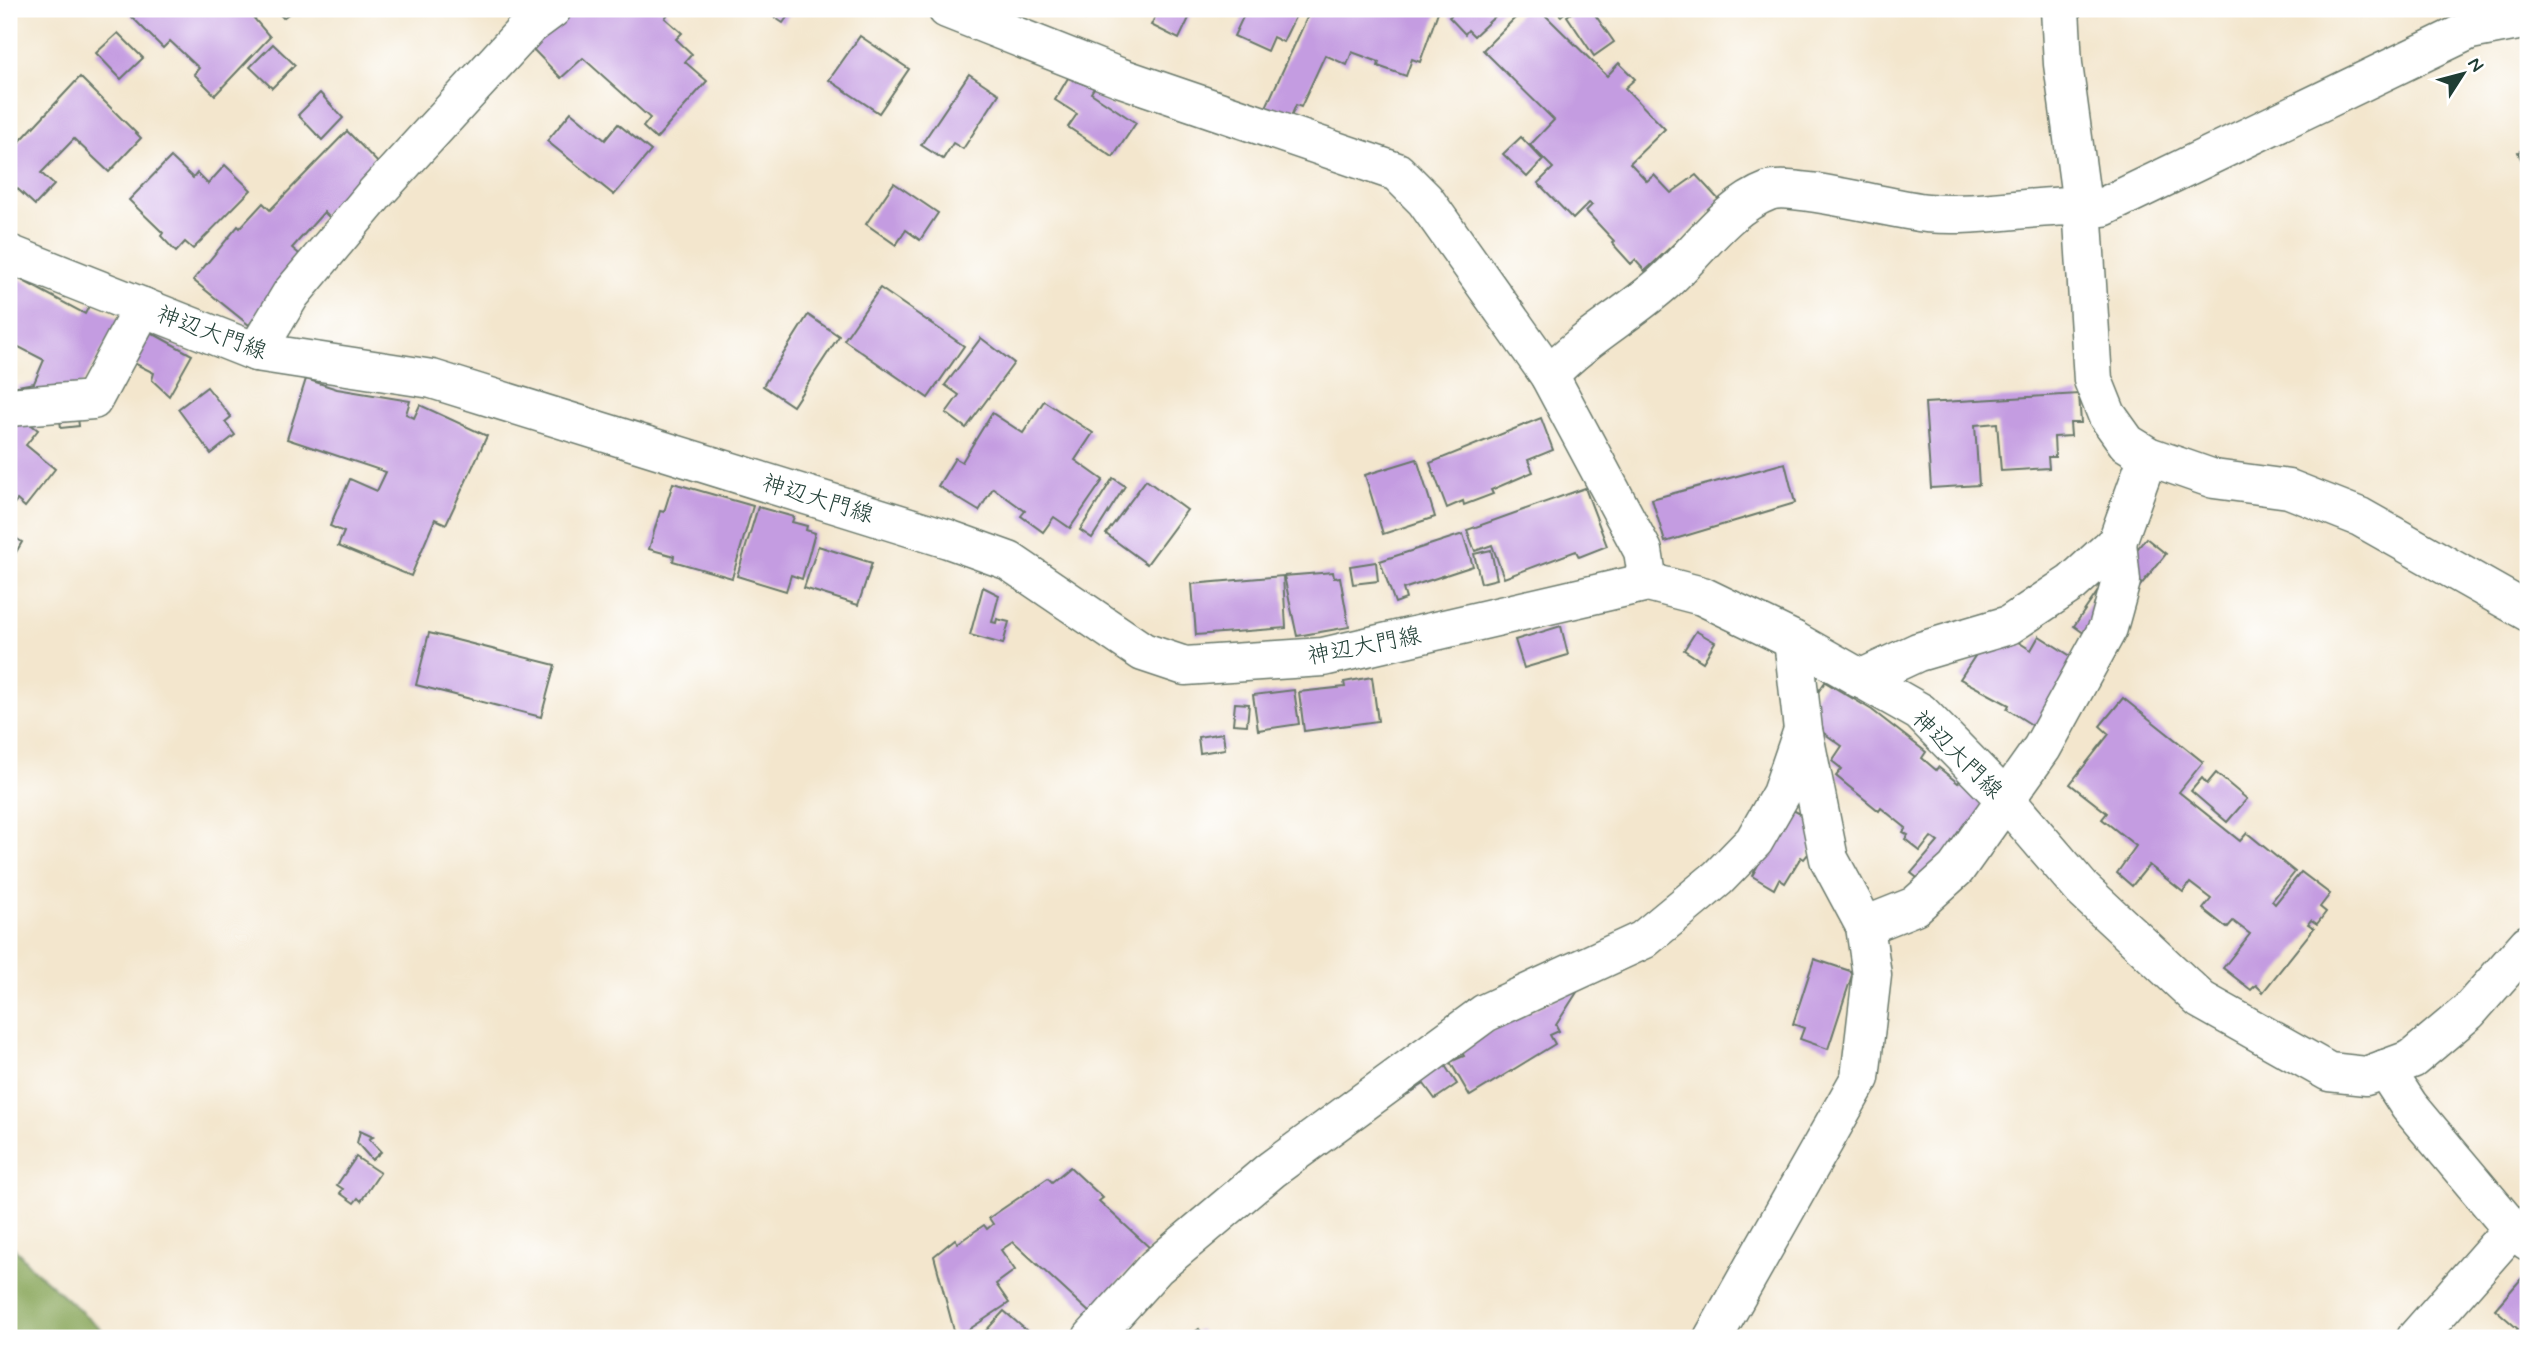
<svg xmlns="http://www.w3.org/2000/svg" width="2537" height="1347" font-family="Mynerve,'Klee One',sans-serif">
	<rect width="100%" height="100%" fill="#fff"/>
	<filter id="ink" filterUnits="userSpaceOnUse"><feTurbulence type="fractalNoise" baseFrequency=".0143" numOctaves="2"/><feDisplacementMap in="SourceGraphic" scale="14" xChannelSelector="R" yChannelSelector="G"/><feConvolveMatrix kernelMatrix="1 2 1 2 8 2 1 2 1" color-interpolation-filters="sRGB"/></filter>
	<filter id="wash" filterUnits="userSpaceOnUse"><feTurbulence type="fractalNoise" baseFrequency=".00686" numOctaves="4" result="noise"/><feDisplacementMap in="SourceGraphic" scale="28" xChannelSelector="R" yChannelSelector="G"/><feGaussianBlur stdDeviation="1.57" result="paint"/><feColorMatrix in="noise" values="0 0 0 0 0 0 0 0 0 0 0 0 0 0 0 0 0 1.4 0 .05"/><feComposite in="paint" operator="in"/></filter>
	<g filter="url(#wash)">
		<rect width="100%" height="100%" fill="#f3e6cd"/>
		<polygon fill="#86a457" stroke="#527046" stroke-width="2" points="9,1242 32,1268 111,1338 9,1338"/>
		<g id="blocks">
			<g fill="#c49ce1">
				<polygon points="137,9 246,9 270,37 215,95 194,74 199,68 170,41 163,48 130,15"/>
				<polygon points="275,9 295,9 283,18"/>
				<polygon points="569,9 663,9 668,14 665,18 682,33 676,39 692,54 685,62 707,81 656,139 643,127 650,118 583,58 561,78 530,46"/>
				<polygon points="762,9 793,9 783,23"/>
				<polygon points="1072,9 1093,9 1085,19"/>
				<polygon points="1159,9 1181,9 1191,14 1179,39 1151,25"/>
				<polygon points="1234,9 1299,9 1283,42 1273,37 1267,51 1234,36 1244,15"/>
				<polygon points="1311,9 1439,9 1420,62 1412,59 1406,76 1378,66 1379,62 1352,52 1347,65 1325,55 1301,107 1296,105 1290,119 1266,107"/>
				<polygon points="1449,9 1503,9 1474,36 1468,30 1465,34 1449,17 1454,13"/>
				<polygon points="1524,9 1539,9 1607,76 1619,63 1635,79 1625,88 1665,129 1630,163 1647,181 1654,175 1671,193 1696,175 1720,201 1645,271 1635,260 1631,264 1612,243 1614,241 1586,211 1592,205 1589,203 1573,219 1538,183 1553,168 1530,145 1554,120 1483,50"/>
				<polygon points="1554,9 1569,9 1561,16"/>
				<polygon points="1577,9 1591,9 1614,42 1594,56 1567,16"/>
				<polygon points="118,33 143,58 121,79 96,53"/>
				<polygon points="860,36 909,69 879,113 829,80"/>
				<polygon points="273,44 295,65 272,88 250,67"/>
				<polygon points="969,74 999,94 963,149 953,143 943,159 921,145"/>
				<polygon points="80,77 141,138 109,172 74,139 41,173 54,185 35,205 9,181 9,153"/>
				<polygon points="1068,78 1094,88 1091,93 1136,123 1113,157 1068,127 1077,114 1055,100"/>
				<polygon points="320,93 343,118 322,140 298,115"/>
				<polygon points="571,112 605,140 618,124 651,151 614,195 547,141"/>
				<polygon points="347,131 383,168 331,219 324,212 292,248 304,258 249,325 193,280 238,226 240,228 263,203 270,210"/>
				<polygon points="1521,137 1543,160 1527,177 1503,154"/>
				<polygon points="2528,148 2528,176 2518,152"/>
				<polygon points="171,157 193,178 197,173 208,184 225,165 251,190 193,249 185,242 176,252 161,236 163,233 129,200"/>
				<polygon points="894,183 938,213 920,240 906,230 896,245 866,224"/>
				<polygon points="16,277 85,314 90,304 120,320 81,385 18,397 17,386 34,383 44,360 9,342 9,287"/>
				<polygon points="880,288 964,346 928,398 844,340"/>
				<polygon points="808,315 839,336 793,406 763,386"/>
				<polygon points="150,332 192,355 169,396 152,380 154,373 134,363"/>
				<polygon points="981,338 1014,363 966,428 946,413 959,395 945,385"/>
				<polygon points="306,379 337,389 410,401 406,414 414,418 420,405 487,436 446,524 435,519 411,576 338,546 344,532 330,526 350,479 377,491 386,472 287,439"/>
				<polygon points="207,387 231,417 225,422 235,435 211,454 178,409"/>
				<polygon points="2079,394 2081,423 2070,423 2071,436 2054,437 2055,457 2048,457 2049,468 2001,471 1997,423 1975,425 1979,485 1931,488 1925,403"/>
				<polygon points="1044,401 1093,433 1075,460 1103,480 1070,528 1054,517 1043,532 1021,516 1025,511 993,488 979,511 938,486 955,458 962,462 992,413 1023,433"/>
				<polygon points="77,410 79,426 61,428 59,412"/>
				<polygon points="1541,418 1553,450 1528,460 1533,472 1491,490 1493,494 1464,505 1463,501 1447,508 1430,463"/>
				<polygon points="25,420 38,430 26,445 55,469 25,507 17,500 9,510 9,424"/>
				<polygon points="1417,459 1435,517 1383,534 1365,475"/>
				<polygon points="1785,463 1795,503 1665,542 1652,499"/>
				<polygon points="1113,478 1125,486 1092,538 1080,530"/>
				<polygon points="1146,480 1187,510 1147,564 1106,534"/>
				<polygon points="673,483 753,506 732,578 673,561 674,556 649,549 660,511 664,512"/>
				<polygon points="1585,488 1607,546 1579,557 1576,551 1504,578 1492,545 1475,551 1467,530"/>
				<polygon points="758,507 794,517 792,522 807,526 806,530 815,533 802,579 791,575 786,591 737,576"/>
				<polygon points="9,534 22,542 9,564"/>
				<polygon points="1463,534 1473,566 1403,589 1406,599 1395,603 1380,561"/>
				<polygon points="2146,538 2166,554 2136,591 2117,575"/>
				<polygon points="818,546 872,563 858,605 804,588"/>
				<polygon points="1491,550 1497,579 1481,583 1474,554"/>
				<polygon points="1376,562 1378,581 1353,584 1350,566"/>
				<polygon points="1333,572 1334,578 1340,577 1349,627 1297,636 1284,576"/>
				<polygon points="1283,576 1286,628 1196,635 1192,584"/>
				<polygon points="2107,578 2100,645 2074,626"/>
				<polygon points="983,587 999,595 992,622 996,623 997,619 1009,622 1003,644 970,635"/>
				<polygon points="1561,626 1568,655 1524,668 1515,640"/>
				<polygon points="1994,627 2031,650 2039,636 2088,667 2046,734 2007,709 2009,705 1960,679"/>
				<polygon points="1696,631 1715,642 1703,662 1684,650"/>
				<polygon points="429,633 555,665 541,717 416,685"/>
				<polygon points="1372,677 1378,721 1304,731 1299,692 1345,687 1344,682"/>
				<polygon points="1825,682 1872,710 1926,752 1922,758 1936,770 1938,767 1958,783 1961,779 1996,808 1930,888 1911,873 1938,842 1931,837 1920,851 1905,839 1908,835 1903,832 1906,828 1881,808 1879,811 1836,776 1842,769 1832,761 1842,746 1818,729 1814,698"/>
				<polygon points="1294,690 1299,724 1258,730 1253,695"/>
				<polygon points="2123,698 2203,762 2179,792 2240,841 2247,833 2295,872 2272,901 2275,904 2301,872 2330,894 2320,907 2326,912 2317,924 2311,920 2308,924 2314,928 2263,992 2256,985 2251,990 2223,968 2250,934 2233,921 2227,928 2203,909 2211,899 2190,883 2183,892 2149,865 2132,886 2117,873 2136,846 2102,819 2107,813 2070,784 2109,734 2100,726"/>
				<polygon points="1235,703 1249,704 1247,725 1233,724"/>
				<polygon points="1223,733 1225,749 1200,753 1198,737"/>
				<polygon points="2216,773 2247,799 2227,822 2191,791 2202,778 2207,784"/>
				<polygon points="1789,808 1808,818 1818,842 1804,859 1801,857 1785,883 1779,879 1774,889 1752,876"/>
				<polygon points="1814,959 1853,972 1828,1049 1800,1039 1804,1028 1793,1024"/>
				<polygon points="1581,986 1556,1025 1559,1031 1550,1035 1555,1044 1470,1096 1450,1062 1464,1056 1459,1047"/>
				<polygon points="1442,1061 1457,1084 1435,1099 1424,1084 1408,1094 1403,1086"/>
				<polygon points="360,1131 373,1137 369,1139 381,1152 372,1160 357,1143"/>
				<polygon points="356,1157 380,1173 361,1201 358,1198 354,1203 340,1193 343,1189 337,1185"/>
				<polygon points="1070,1167 1103,1198 1099,1201 1150,1248 1090,1313 1013,1242 1001,1250 1015,1270 996,1284 1009,1303 956,1338 934,1256 955,1239 958,1243 984,1225 987,1229 993,1224 989,1218 1048,1178 1052,1182"/>
				<polygon points="2528,1271 2528,1338 2510,1338 2518,1329 2495,1309"/>
				<polygon points="1004,1311 1035,1338 981,1336"/>
				<polygon points="1199,1329 1206,1338 1187,1338"/>
			</g>
		</g>
	</g>
	<g filter="url(#ink)">
		<use href="#blocks" fill-opacity="0" stroke="#69786a" stroke-width="2"/>
		<g fill="none" stroke-linecap="round" stroke-linejoin="round">
			<defs>
				<g id="minor">
					<polyline points="947,9 1119,77 1397,172 1425,200 1549,375 1643,551 1648,582"/>
					<polyline points="2060,9 2063,64 2082,205 2093,380 2107,415 2127,443 2148,456 2214,479 2289,489 2360,517 2528,612"/>
					<polyline points="256,352 291,294 374,195 529,26 552,9"/>
					<path d="M1549,375C1583,339 1624,317 1661,285C1697,254 1724,208 1769,191C1792,183 1895,210 1927,213C1986,218 2044,202 2103,207L2470,30L2528,19"/>
					<polyline points="9,407 93,400 143,307"/>
					<polyline points="1860,679 1918,652 2009,625 2072,583 2117,542 2148,456"/>
					<polyline points="1865,926 1915,906 1956,869 2042,748 2108,628 2121,581 2117,542"/>
					<polyline points="2385,1069 2409,1106 2512,1229 2528,1241"/>
					<polyline points="1092,1338 1156,1267 1271,1170 1485,1013 1643,940 1718,878 1754,841 1781,794 1803,730 1793,640"/>
					<polyline points="1713,1338 1860,1078 1872,975 1865,926 1829,859 1803,730"/>
					<polyline points="2416,1338 2512,1229"/>
				</g>
				<polyline id="primary" points="9,254 256,352 432,379 948,539 1009,561 1143,652 1185,666 1323,657 1648,582 1702,596 1793,640 1920,712 2004,798 2083,890 2201,1000 2329,1072 2366,1076 2412,1059 2468,1012 2528,944"/>
			</defs>
			<use href="#minor" stroke="#69786a" stroke-width="41"/>
			<use href="#primary" stroke="#69786a" stroke-width="41"/>
			<use href="#minor" stroke="#fff" stroke-width="38"/>
			<use href="#primary" stroke="#fff" stroke-width="38"/>
		</g>
	</g>
	<g text-anchor="middle" stroke-width="6" stroke-linejoin="round" paint-order="stroke">
		<g font-size="23" fill="#1f3d34" stroke="#fff">
			<text transform="translate(212 332) rotate(20)" y="8">神辺大門線</text>
			<text transform="translate(818 498) rotate(17)" y="8">神辺大門線</text>
			<text transform="translate(1364 645) rotate(-11)" y="8">神辺大門線</text>
			<text transform="translate(1958 754) rotate(44)" y="8">神辺大門線</text>
		</g>
	</g>
	<rect width="2537" height="1347" fill="none" stroke="#fff" stroke-width="35"/>
	<g transform="translate(2463 74) rotate(54)" stroke="#ffffff" stroke-width="5" paint-order="stroke">
	<path d="M0-5L12 26L0 18L-12 26Z" fill="#1f3d34"/>
	<text y="-10" font-size="19" font-weight="bold" text-anchor="middle" fill="#1f3d34">N</text>
	</g>
</svg>
